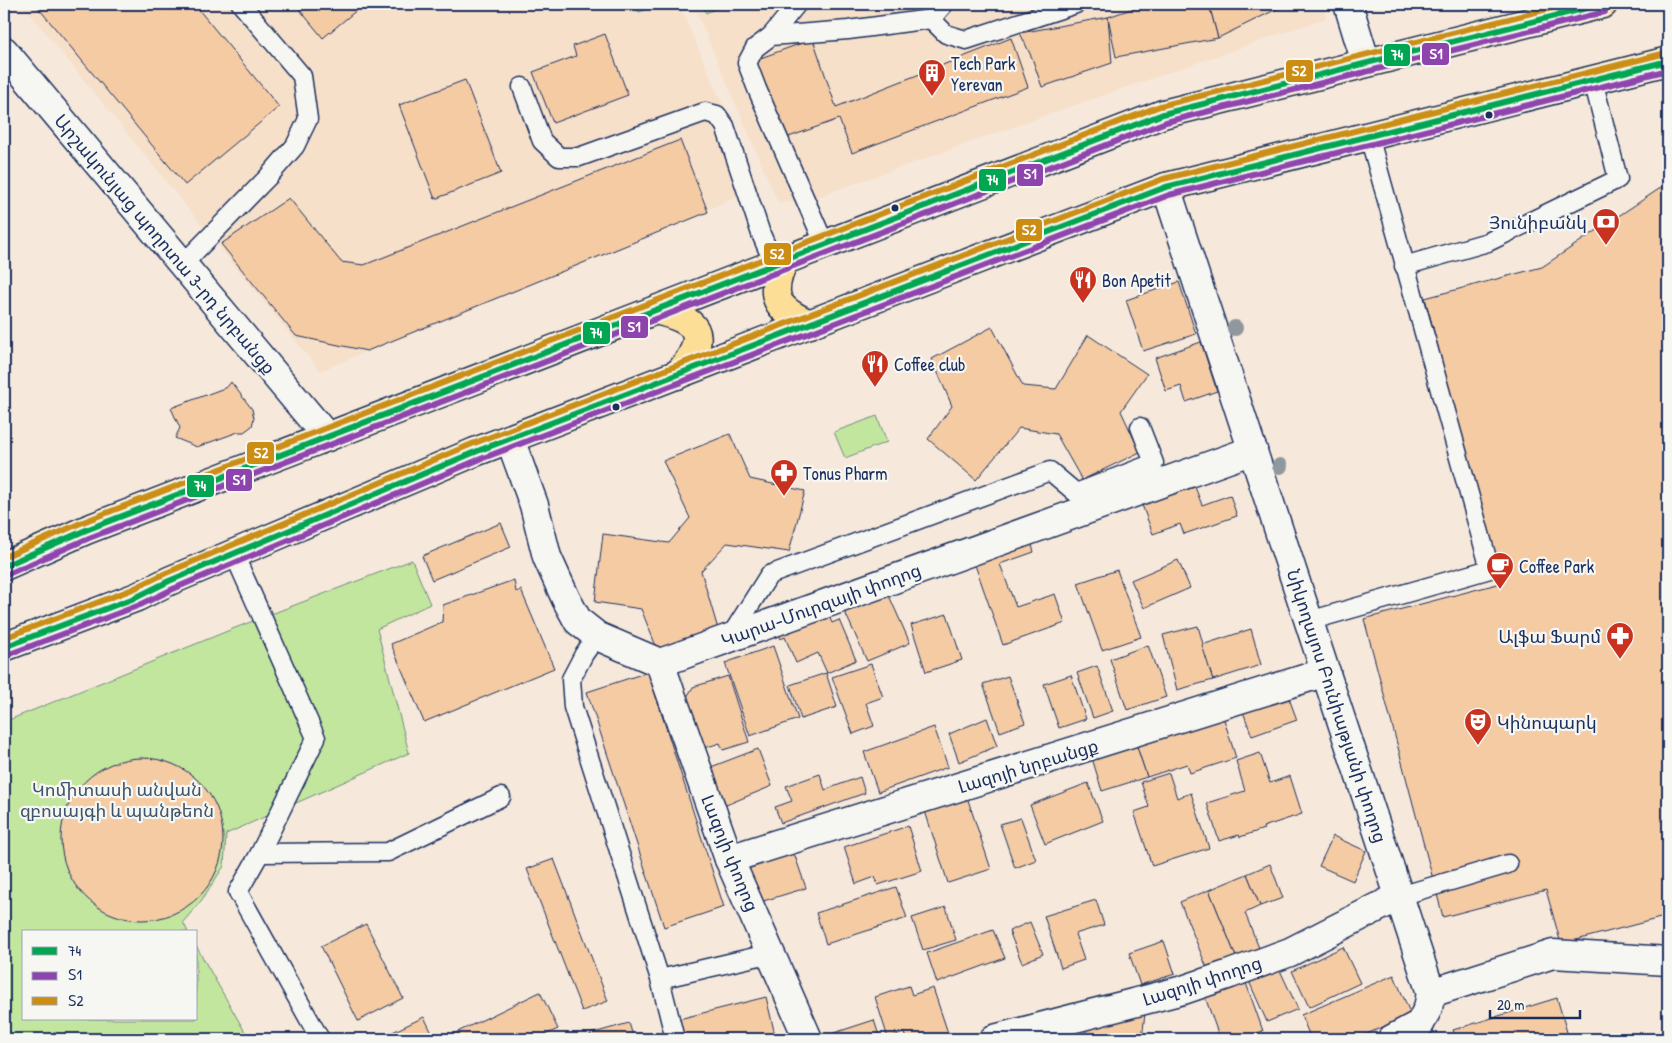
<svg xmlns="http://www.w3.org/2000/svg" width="1672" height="1043" font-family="'Patrick Hand','Noto Sans Armenian',sans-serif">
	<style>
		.built { fill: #f6e0ca }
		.green { fill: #c3e69f; stroke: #6f8a7e }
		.building { fill: #f5cba4; stroke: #1b2f5e }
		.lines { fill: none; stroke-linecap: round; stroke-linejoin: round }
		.service-casing { stroke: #1b2f5e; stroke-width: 21 }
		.minor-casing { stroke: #1b2f5e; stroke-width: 31 }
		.tertiary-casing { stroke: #1b2f5e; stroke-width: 31 }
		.primary-casing { stroke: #1b2f5e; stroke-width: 31 }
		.service { stroke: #f6f6f2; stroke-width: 18 }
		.minor { stroke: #f6f6f2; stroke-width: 28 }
		.tertiary { stroke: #f6f6f2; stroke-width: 28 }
		.primary { stroke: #fcde96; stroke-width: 28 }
		.bus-1-casing { stroke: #f6f6f2; stroke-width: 10 }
		.bus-2-casing { stroke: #f6f6f2; stroke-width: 10 }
		.bus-3-casing { stroke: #f6f6f2; stroke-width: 10 }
		.bus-1 { stroke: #00a651; stroke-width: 6 }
		.bus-2 { stroke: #8e44ad; stroke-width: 6 }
		.bus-3 { stroke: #cb8e13; stroke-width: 6 }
		.tree { fill: #90979d }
		.bus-dot { fill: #1b2f5e; stroke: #f6f6f2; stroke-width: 2 }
		.labels { text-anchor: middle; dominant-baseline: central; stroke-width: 4.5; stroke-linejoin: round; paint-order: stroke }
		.poi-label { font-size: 18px; fill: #1b2f5e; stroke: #f6f6f2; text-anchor: start }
		.street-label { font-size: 18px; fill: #1b2f5e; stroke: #f6f6f2 }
		.park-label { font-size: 18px; fill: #3d546b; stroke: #f6f6f2 }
		.line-badge { stroke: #f6f6f2; stroke-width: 2 }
		.badge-label { font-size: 14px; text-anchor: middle; font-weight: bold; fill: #fff }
	</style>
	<rect width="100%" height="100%" fill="#f6e9db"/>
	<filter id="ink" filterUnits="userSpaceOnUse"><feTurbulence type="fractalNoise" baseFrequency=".02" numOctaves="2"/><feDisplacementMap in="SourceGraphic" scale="10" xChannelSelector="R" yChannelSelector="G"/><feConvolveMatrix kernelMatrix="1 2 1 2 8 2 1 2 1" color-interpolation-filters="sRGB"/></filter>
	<g filter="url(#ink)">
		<g class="built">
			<path d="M 22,4 L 679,4 L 759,188 L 320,371 Z"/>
			<path d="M 693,4 L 1323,4 L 1326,18 L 1067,108 L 806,201 L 778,203 Z"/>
		</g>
		<g class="green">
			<path d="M 630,4 L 663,4 L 639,12 Z"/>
			<path d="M 702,4 L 725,4 L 706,13 Z"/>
			<path d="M 877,416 L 887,442 L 845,458 L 834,432 Z"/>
			<path d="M 412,560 L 430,604 L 377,629 L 409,753 L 226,834 L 224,866 L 201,901 L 183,922 L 188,932 L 24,932 L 24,1019 L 196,1019 L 196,946 L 249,1039 L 4,1039 L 4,722 L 235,628 Z"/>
		</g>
		<g class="building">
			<path d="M 35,4 L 194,4 L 279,107 L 185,185 Z"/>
			<path d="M 295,4 L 364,4 L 323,38 Z"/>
			<path d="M 1146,4 L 1209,4 L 1218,38 L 1116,57 L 1108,17 Z"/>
			<path d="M 1209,4 L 1287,4 L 1218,38 Z"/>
			<path d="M 1108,17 L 1112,63 L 1042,87 L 1032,58 L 1020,33 Z"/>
			<path d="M 605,34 L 628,95 L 553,123 L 533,72 L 576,56 L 573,46 Z"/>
			<path d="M 1011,38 L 1028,87 L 852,153 L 839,119 L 786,138 L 755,60 L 813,39 L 836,107 Z"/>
			<path d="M 465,80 L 501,173 L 435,199 L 399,105 Z"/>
			<path d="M 680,140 L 708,212 L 367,351 L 296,336 L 221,244 L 289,198 L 341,262 L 364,265 Z"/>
			<path d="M 1668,183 L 1668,916 L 1561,944 L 1546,890 L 1443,917 L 1364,619 L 1501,583 L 1425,298 L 1542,267 Z"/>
			<path d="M 1179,282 L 1196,334 L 1143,351 L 1126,300 Z"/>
			<path d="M 992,327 L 1023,386 L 1056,389 L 1088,335 L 1147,374 L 1121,411 L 1140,452 L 1082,480 L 1056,434 L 1019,428 L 976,480 L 928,439 L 952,406 L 932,359 Z"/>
			<path d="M 1201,342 L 1217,391 L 1186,402 L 1181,386 L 1166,391 L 1155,358 Z"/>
			<path d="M 231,382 L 252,409 L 254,418 L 252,426 L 244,432 L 238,432 L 197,447 L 175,438 L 180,428 L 171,408 L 227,387 Z"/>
			<path d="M 730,434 L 750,479 L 805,491 L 789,552 L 727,543 L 701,571 L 720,636 L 658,651 L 641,609 L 595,602 L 603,534 L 669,543 L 690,518 L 663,461 Z"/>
			<path d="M 1195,487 L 1202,505 L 1230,495 L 1237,516 L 1184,534 L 1180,524 L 1153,534 L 1142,505 Z"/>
			<path d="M 501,523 L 511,547 L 432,580 L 422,556 Z"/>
			<path d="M 1031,542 L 1034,552 L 1000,564 L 1016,607 L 1055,594 L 1065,623 L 1003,645 L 974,562 Z"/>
			<path d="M 1178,560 L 1190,588 L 1144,608 L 1131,580 Z"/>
			<path d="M 1117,570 L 1141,637 L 1102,650 L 1078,583 Z"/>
			<path d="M 514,580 L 516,592 L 521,590 L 554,668 L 424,722 L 391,644 L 442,622 L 443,605 Z"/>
			<path d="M 887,591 L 910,643 L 867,661 L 844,610 Z"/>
			<path d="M 824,605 L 832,623 L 839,620 L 856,660 L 827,673 L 818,653 L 796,663 L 785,637 L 781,639 L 775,626 Z"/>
			<path d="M 947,614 L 962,660 L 926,672 L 911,625 Z"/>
			<path d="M 1198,626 L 1213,680 L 1177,690 L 1163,635 Z"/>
			<path d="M 1251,629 L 1261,665 L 1213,680 L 1202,645 Z"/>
			<path d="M 1148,645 L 1166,697 L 1127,710 L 1110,659 Z"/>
			<path d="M 773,646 L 798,719 L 750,736 L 725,663 Z"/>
			<path d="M 871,664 L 883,697 L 866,703 L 874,726 L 853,734 L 832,677 Z"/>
			<path d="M 1097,666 L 1113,711 L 1093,718 L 1077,673 Z"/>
			<path d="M 648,672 L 724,907 L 664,927 L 587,692 Z"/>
			<path d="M 826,673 L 837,707 L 801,719 L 790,685 Z"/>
			<path d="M 1071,675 L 1086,719 L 1059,728 L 1044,684 Z"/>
			<path d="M 728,676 L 749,742 L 723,750 L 720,743 L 695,751 L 681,707 L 693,687 Z"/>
			<path d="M 1008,676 L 1025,723 L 1000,732 L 983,684 Z"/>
			<path d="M 1287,693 L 1297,720 L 1252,736 L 1242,709 Z"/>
			<path d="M 1222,713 L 1236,758 L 1190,773 L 1187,764 L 1147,777 L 1135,741 Z"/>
			<path d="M 987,718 L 997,746 L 959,762 L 949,734 Z"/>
			<path d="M 934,727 L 948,767 L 878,792 L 864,752 Z"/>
			<path d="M 1136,744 L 1147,777 L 1102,791 L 1092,758 Z"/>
			<path d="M 758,749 L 772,786 L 726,805 L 711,767 Z"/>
			<path d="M 1260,753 L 1270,783 L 1290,776 L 1302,814 L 1263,827 L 1264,829 L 1240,837 L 1239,835 L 1219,841 L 1207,803 L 1245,791 L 1236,761 Z"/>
			<circle cx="142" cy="839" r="81"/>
			<path d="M 1169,773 L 1177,798 L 1191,793 L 1209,848 L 1152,866 L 1134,812 L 1149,807 L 1141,782 Z"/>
			<path d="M 820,774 L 825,790 L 860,777 L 865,793 L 781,823 L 775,807 L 792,801 L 786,786 Z"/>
			<path d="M 1088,783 L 1103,821 L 1045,844 L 1030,805 Z"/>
			<path d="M 966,794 L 991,869 L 948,883 L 924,808 Z"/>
			<path d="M 1021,818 L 1036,860 L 1015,868 L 1000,824 Z"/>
			<path d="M 908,826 L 922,871 L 878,885 L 875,877 L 856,884 L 844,847 Z"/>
			<path d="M 1333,836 L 1366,851 L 1353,881 L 1319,866 Z"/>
			<path d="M 794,853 L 806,888 L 760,902 L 749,867 Z"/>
			<path d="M 554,859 L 608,1001 L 582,1011 L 527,869 Z"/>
			<path d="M 1270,864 L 1283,898 L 1260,906 L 1247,874 Z"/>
			<path d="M 1247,874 L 1260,906 L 1245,913 L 1259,948 L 1236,957 L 1209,890 Z"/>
			<path d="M 896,887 L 907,918 L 826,944 L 816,913 Z"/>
			<path d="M 1209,890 L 1236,957 L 1207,968 L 1180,902 Z"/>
			<path d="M 1096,900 L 1104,925 L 1075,934 L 1084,960 L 1061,968 L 1044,916 Z"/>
			<path d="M 946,907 L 956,940 L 923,950 L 912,918 Z"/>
			<path d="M 1030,922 L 1043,954 L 1022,963 L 1009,931 Z"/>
			<path d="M 366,924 L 403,998 L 358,1021 L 321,946 Z"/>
			<path d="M 993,930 L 1005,958 L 937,983 L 927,953 Z"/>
			<path d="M 1164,941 L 1175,974 L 1140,985 L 1129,953 Z"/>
			<path d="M 1343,947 L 1360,983 L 1309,1007 L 1292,971 Z"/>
			<path d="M 1278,966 L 1298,1009 L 1267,1022 L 1248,979 Z"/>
			<path d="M 1394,975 L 1411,1015 L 1355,1039 L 1311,1039 L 1301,1015 Z"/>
			<path d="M 1246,983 L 1263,1031 L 1239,1039 L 1220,1039 L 1205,997 Z"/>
			<path d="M 909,986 L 912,995 L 933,988 L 950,1039 L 906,1039 L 904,1033 L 888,1038 L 875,997 Z"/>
			<path d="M 540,992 L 558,1029 L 536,1039 L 443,1039 Z"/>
			<path d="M 766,997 L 776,1039 L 684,1039 L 679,1019 Z"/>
			<path d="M 1557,998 L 1569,1039 L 1456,1039 L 1453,1030 Z"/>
			<path d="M 1145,1013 L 1142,1039 L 1086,1039 L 1086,1027 Z"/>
			<path d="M 424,1017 L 435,1039 L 378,1039 Z"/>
			<path d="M 874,1020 L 880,1039 L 833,1039 L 831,1034 Z"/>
			<path d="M 629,1023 L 634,1039 L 592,1039 L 590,1034 Z"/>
		</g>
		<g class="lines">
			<defs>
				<g id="service">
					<path d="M 931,19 L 946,34 L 966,40 L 1076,4"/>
					<path d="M 771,36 L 797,4"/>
					<path d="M 522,87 L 542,141 L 559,157 L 579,157 L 705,112 L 717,115 L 725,126 L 761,234 L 774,264"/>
					<path d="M 825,245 L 757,89 L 747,63 L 755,48 L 771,36 L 848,30 L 931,19 L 944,4"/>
					<path d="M 182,265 L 268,177 L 295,146 L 308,119 L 302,76 L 241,4"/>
					<path d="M 1404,266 L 1488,242 L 1618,179 L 1593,80"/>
					<path d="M 234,554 L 316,738 L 260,853 L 238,892 L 320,1039"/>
					<path d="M 1309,621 L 1490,569 L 1369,136"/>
					<path d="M 597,636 L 584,654 L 571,679 L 573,707 L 660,979 L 675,1039"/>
					<path d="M 730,637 L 769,575 L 1050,471 L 1076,493 L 1154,463 L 1140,427"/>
					<path d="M 260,853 L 388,852 L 501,797"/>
					<path d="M 1400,896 L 1508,864"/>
					<path d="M 660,979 L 772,953"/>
				</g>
				<g id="minor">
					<path d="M 1348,4 L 1366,63"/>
					<path d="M 1166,187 L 1431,993"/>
					<path d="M 510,439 L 534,505 L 547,557 L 566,599 L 578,621 L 597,636 L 660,663 L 1253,450"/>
					<path d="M 660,663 L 729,859 L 808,1039"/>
					<path d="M 729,859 L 1326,672"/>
					<path d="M 1431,993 L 1553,954 L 1668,961"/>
					<path d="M 994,1039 L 1183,990 L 1230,974 L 1290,952 L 1400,896"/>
					<path d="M 1392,1039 L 1420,1024 L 1428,1008 L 1431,993"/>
				</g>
				<path id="tertiary" d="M 4,51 L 327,437"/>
				<g id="primary">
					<path d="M 784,261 C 768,296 775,309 810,324"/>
					<path d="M 656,310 C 666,313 677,315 686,321 C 709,335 690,362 677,375"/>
					<path d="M 4,566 L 86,530 L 1163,114 L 1603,4"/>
					<path d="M 4,647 L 137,597 L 169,581 L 475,452 L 1166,187 L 1668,61"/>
				</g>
			</defs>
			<use href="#service" class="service-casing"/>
			<use href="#minor" class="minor-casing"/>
			<use href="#tertiary" class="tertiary-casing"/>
			<use href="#primary" class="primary-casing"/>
			<use href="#service" class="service"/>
			<use href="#minor" class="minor"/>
			<use href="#tertiary" class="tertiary"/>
			<use href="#primary" class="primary"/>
			<defs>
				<g id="bus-1">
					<path d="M 4,566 L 86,530 L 1163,114 L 1603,4"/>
					<path d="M 4,647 L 137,597 L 169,581 L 475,452 L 1166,187 L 1668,61"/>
				</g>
				<g id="bus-2">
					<path d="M 8,574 L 89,538 L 1166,122 L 1605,12"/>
					<path d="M 7,655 L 140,605 L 173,589 L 478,460 L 1169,195 L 1668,70"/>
				</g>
				<g id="bus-3">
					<path d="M 4,557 L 83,522 L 1160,106 L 1568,4"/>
					<path d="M 4,638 L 133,589 L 166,573 L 472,444 L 1163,179 L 1666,53"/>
				</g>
			</defs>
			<use href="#bus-1" class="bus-1-casing"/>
			<use href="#bus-2" class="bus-2-casing"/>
			<use href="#bus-3" class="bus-3-casing"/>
			<use href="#bus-1" class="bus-1"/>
			<use href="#bus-2" class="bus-2"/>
			<use href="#bus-3" class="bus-3"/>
		</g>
		<g class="tree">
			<circle cx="1235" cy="328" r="8"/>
			<circle cx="1280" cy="466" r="8"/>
		</g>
	</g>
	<defs>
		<symbol id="building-pin" viewBox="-11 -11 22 30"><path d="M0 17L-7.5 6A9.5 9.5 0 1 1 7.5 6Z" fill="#c8321e" stroke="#f6f6f2"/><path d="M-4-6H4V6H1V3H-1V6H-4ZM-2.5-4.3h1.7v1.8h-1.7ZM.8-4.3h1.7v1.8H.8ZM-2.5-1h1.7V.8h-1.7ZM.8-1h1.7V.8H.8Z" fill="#fff"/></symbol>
		<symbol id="bank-pin" viewBox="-11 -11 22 30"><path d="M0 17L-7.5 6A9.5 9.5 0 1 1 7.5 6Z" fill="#c8321e" stroke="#f6f6f2"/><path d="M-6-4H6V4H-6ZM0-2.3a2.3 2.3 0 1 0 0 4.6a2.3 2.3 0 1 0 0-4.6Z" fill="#fff"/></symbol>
		<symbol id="restaurant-pin" viewBox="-11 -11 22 30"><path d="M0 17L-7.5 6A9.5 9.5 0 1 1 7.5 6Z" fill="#c8321e" stroke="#f6f6f2"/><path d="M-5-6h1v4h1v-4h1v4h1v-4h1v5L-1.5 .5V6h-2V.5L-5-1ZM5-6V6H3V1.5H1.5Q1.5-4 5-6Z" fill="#fff"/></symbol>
		<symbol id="pharmacy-pin" viewBox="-11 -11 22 30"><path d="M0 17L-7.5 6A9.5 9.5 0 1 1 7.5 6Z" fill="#c8321e" stroke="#f6f6f2"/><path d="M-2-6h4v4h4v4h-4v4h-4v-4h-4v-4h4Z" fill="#fff"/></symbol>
		<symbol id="cafe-pin" viewBox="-11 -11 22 30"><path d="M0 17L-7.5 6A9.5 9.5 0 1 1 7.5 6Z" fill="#c8321e" stroke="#f6f6f2"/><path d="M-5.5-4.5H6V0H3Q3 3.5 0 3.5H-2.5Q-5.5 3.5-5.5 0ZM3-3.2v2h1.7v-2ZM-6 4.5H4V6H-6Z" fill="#fff"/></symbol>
		<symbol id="theatre-pin" viewBox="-11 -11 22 30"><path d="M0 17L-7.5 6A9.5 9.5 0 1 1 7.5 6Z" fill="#c8321e" stroke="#f6f6f2"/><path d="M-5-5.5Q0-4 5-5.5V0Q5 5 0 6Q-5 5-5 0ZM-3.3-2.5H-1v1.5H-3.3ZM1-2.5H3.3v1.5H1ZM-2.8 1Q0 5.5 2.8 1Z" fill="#fff"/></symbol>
	</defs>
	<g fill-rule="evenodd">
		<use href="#building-pin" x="916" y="57" width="32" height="43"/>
		<use href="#bank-pin" x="1590" y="206" width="32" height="43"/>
		<use href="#restaurant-pin" x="1067" y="264" width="32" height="43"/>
		<use href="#restaurant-pin" x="859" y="348" width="32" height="43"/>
		<use href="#pharmacy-pin" x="768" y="457" width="32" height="43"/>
		<use href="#cafe-pin" x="1484" y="550" width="32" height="43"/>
		<use href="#pharmacy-pin" x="1604" y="620" width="32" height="43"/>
		<use href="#theatre-pin" x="1462" y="706" width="32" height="43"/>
	</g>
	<g class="bus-dot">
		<circle cx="1489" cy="115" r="4.5"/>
		<circle cx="895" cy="208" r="4.5"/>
		<circle cx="616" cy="407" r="4.5"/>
	</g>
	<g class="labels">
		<g class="poi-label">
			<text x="951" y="63">Tech Park<tspan x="951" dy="21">Yerevan</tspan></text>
			<text x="1587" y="222" text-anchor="end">Յունիբանկ</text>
			<text x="1102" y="280">Bon Apetit</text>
			<text x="894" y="364">Coffee club</text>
			<text x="803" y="473">Tonus Pharm</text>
			<text x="1519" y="566">Coffee Park</text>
			<text x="1601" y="636" text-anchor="end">Ալֆա Ֆարմ</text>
			<text x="1497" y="722">Կինոպարկ</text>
		</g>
		<g class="street-label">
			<text transform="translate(165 244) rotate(50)">Արշակունյաց պողոտա 3-րդ նրբանցք</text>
			<text transform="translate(821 605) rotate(-20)">Կարա-Մուրզայի փողոց</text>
			<text transform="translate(1337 706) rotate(72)">Նիկողայոս Բունիաթյանի փողոց</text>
			<text transform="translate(1028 766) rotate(-17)">Լազոյի նրբանցք</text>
			<text transform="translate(730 853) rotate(68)">Լազոյի փողոց</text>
			<text transform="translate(1202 981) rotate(-18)">Լազոյի փողոց</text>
		</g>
		<g class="park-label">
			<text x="117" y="789">Կոմիտասի անվան<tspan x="117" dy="21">զբոսայգի և պանթեոն</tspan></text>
		</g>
	</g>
	<g class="line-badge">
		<rect x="1421" y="42" width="29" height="24" rx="5" fill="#8e44ad"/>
		<rect x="1383" y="43" width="28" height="24" rx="5" fill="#00a651"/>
		<rect x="1285" y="59" width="29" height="24" rx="5" fill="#cb8e13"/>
		<rect x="1016" y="163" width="28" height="24" rx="5" fill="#8e44ad"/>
		<rect x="978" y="168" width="29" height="24" rx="5" fill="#00a651"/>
		<rect x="1015" y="218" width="28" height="24" rx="5" fill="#cb8e13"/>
		<rect x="763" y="242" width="29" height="24" rx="5" fill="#cb8e13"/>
		<rect x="620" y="315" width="29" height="24" rx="5" fill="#8e44ad"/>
		<rect x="582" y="321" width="29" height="24" rx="5" fill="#00a651"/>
		<rect x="246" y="441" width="29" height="24" rx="5" fill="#cb8e13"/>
		<rect x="225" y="468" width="28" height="24" rx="5" fill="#8e44ad"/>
		<rect x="186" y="474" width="29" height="24" rx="5" fill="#00a651"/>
	</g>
	<g class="badge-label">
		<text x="1436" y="59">Տ1</text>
		<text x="1397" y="60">74</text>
		<text x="1299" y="76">Տ2</text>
		<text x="1030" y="179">Տ1</text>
		<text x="992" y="185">74</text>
		<text x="1029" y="235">Տ2</text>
		<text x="777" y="259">Տ2</text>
		<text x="634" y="332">Տ1</text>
		<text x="596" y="338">74</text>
		<text x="261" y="458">Տ2</text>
		<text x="239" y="485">Տ1</text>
		<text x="200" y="491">74</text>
	</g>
	<rect width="1672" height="1043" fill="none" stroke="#f6f6f2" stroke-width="20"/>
	<rect x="10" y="10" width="1652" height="1023" fill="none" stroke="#1b2f5e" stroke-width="2" filter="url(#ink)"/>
	<rect x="22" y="930" width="175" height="90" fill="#f6f6f2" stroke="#9ea6b7"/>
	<rect x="32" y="947" width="25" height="8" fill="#00a651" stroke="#9ea6b7"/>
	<text x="68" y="956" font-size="15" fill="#1b2f5e">74</text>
	<rect x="32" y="972" width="25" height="8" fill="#8e44ad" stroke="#9ea6b7"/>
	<text x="68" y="980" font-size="15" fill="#1b2f5e">Տ1</text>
	<rect x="32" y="997" width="25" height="8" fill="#cb8e13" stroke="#9ea6b7"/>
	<text x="68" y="1006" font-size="15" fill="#1b2f5e">Տ2</text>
	<path d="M1490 1010v8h90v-8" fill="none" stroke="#1b2f5e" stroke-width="2.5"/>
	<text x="1497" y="1010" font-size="15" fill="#1b2f5e" stroke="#f6f6f2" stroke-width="4" paint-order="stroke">20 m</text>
</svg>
